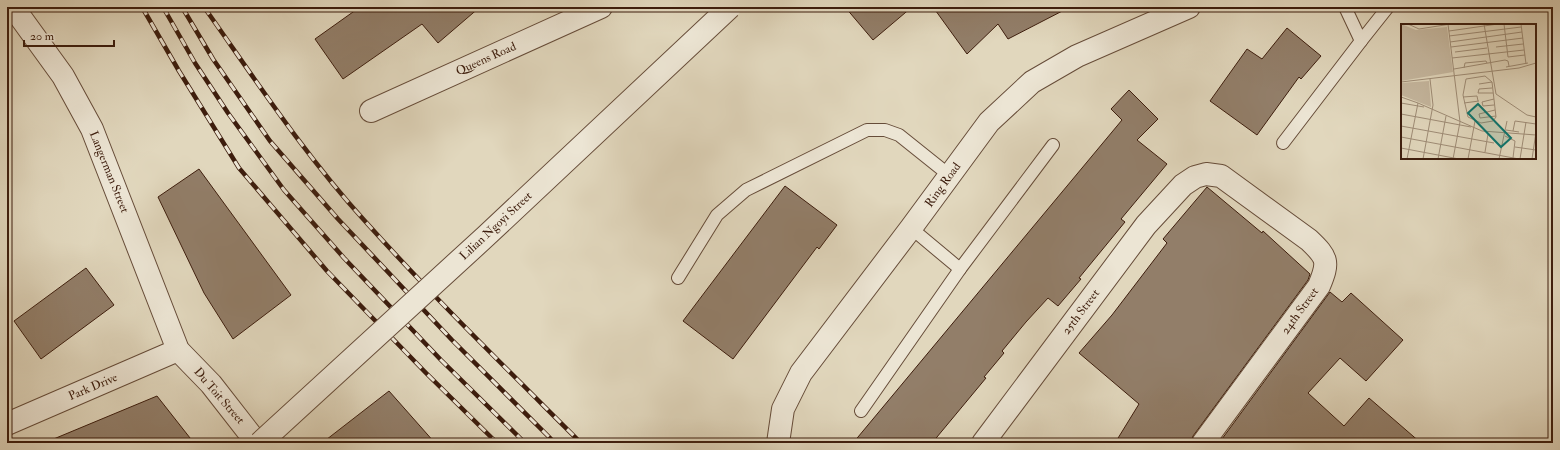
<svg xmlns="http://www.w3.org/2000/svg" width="1560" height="450" font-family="'IM FELL Double Pica',serif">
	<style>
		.building { fill: #927e69; stroke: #3d1d0d }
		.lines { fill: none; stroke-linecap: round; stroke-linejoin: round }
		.service-casing { stroke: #664c39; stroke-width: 14 }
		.minor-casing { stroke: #664c39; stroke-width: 24 }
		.service { stroke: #ece5d4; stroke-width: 12 }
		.minor { stroke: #ece5d4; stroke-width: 22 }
		.rail-casing { stroke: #3d1d0d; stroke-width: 4.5 }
		.rail { stroke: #ece5d4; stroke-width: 3; stroke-dasharray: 9; stroke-linecap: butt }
		.tertiary-bridge-casing { stroke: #664c39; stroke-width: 24; stroke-linecap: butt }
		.tertiary-bridge { stroke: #ece5d4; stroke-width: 22 }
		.labels { text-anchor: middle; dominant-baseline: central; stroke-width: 3; stroke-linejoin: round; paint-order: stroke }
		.street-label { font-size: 12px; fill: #3d1d0d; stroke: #ece5d4 }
		.inset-road { fill: none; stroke: #9f8d77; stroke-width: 1 }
		.view { fill: #0f766e; fill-opacity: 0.15; stroke: #0f766e; stroke-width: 2 }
		.inset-edge { fill: none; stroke: #3d1d0d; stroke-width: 2 }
	</style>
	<rect width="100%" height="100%" fill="#e1d7bd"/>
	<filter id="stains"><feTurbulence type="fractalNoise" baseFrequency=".005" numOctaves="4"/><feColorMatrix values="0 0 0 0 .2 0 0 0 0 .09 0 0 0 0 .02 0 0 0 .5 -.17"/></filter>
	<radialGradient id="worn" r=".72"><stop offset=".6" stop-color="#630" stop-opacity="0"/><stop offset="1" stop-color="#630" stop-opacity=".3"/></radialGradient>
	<g class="building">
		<path d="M 360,7 L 480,7 L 438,43 L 422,24 L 343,79 L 315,39 Z"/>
		<path d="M 845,7 L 912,7 L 873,40 Z"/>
		<path d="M 933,7 L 1070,7 L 1008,39 L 998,24 L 967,54 Z"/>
		<path d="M 1287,28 L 1321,56 L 1301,79 L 1299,77 L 1257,135 L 1210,101 L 1247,49 L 1262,59 Z"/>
		<path d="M 1129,90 L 1158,119 L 1137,140 L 1167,164 L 1121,219 L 1125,222 L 1079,278 L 1081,279 L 1058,306 L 1048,298 L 1026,322 L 1002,351 L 1004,353 L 984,377 L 986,378 L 932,443 L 853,443 L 1122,120 L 1111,109 Z"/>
		<path d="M 199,169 L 291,295 L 233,339 L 204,293 L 158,197 Z"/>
		<path d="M 785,186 L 837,225 L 819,249 L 817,247 L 733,359 L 683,321 Z"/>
		<path d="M 1207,187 L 1262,233 L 1263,231 L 1310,274 L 1308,280 L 1193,436 L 1191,443 L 1115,443 L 1139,404 L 1079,353 L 1112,315 L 1167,243 L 1163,239 Z"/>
		<path d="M 86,268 L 114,305 L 41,359 L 14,321 Z"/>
		<path d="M 1330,292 L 1342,302 L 1351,293 L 1403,340 L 1366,381 L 1340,358 L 1308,393 L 1344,426 L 1369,398 L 1421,443 L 1219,443 Z"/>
		<path d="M 389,391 L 435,443 L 322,443 Z"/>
		<path d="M 157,396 L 194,443 L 44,443 Z"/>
	</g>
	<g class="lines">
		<defs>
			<g id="service">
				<path d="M 1345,7 L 1361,41 L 1388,7"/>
				<path d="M 1283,143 L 1361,41"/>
				<path d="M 911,228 L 960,269"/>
				<path d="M 678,278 L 717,215 L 746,190 L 867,130 L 885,130 L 899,135 L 949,175"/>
				<path d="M 861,411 L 960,269 L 1053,145"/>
			</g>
			<g id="minor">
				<path d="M 13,7 L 63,76 L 92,129 L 178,350 L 211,384 L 257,443"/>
				<path d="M 371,111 L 601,7"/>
				<path d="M 7,424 L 178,350"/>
				<path d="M 778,443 L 783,409 L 801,373 L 911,228 L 989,122 L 1032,82 L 1077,56 L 1189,7"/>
				<path d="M 983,443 L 1146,225 L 1183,185 L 1195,177 L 1206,174 L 1221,176 L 1309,240 C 1328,258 1329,262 1319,286 L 1203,443"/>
			</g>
		</defs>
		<use href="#service" class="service-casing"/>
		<use href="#minor" class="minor-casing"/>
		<use href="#service" class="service"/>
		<use href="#minor" class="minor"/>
		<defs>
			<g id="rail">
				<path d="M 142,7 L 179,71 L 239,168 L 327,271 L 426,373 L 497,443"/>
				<path d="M 163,7 L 195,63 L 228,113 L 284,190 L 344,258 L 441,360 L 525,443"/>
				<path d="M 182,7 L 213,59 L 270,141 L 338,219 L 452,340 L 555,443"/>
				<path d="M 204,7 C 255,79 304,154 364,220 C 433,297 508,370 581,443"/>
			</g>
		</defs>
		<use href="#rail" class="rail-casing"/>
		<use href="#rail" class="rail"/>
		<defs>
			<path id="tertiary-bridge" d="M 260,443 L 486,236 L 730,7"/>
		</defs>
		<use href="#tertiary-bridge" class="tertiary-bridge-casing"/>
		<use href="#tertiary-bridge" class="tertiary-bridge"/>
	</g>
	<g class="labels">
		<g class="street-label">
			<text transform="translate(486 59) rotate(-24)">Queens Road</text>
			<text transform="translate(109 172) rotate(68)">Langerman Street</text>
			<text transform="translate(943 185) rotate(-54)">Ring Road</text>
			<text transform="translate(496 226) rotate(-43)">Lilian Ngoyi Street</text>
			<text transform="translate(1300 311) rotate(-54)">24th Street</text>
			<text transform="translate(1081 312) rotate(-53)">25th Street</text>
			<text transform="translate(93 387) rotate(-23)">Park Drive</text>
			<text transform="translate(219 396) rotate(49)">Du Toit Street</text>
		</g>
	</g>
	<g transform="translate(1401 24)">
		<rect width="135" height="135" fill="#e1d7bd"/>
		<path d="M 0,0 L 15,6 L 46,3 L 52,48 L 0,57 ZM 28,57 L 30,83 L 0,71 L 0,59 Z" fill="#c5b79f"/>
		<path class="inset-road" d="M 7,0 L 18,5 L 50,0M 47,0 L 59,98 L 52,135M 83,0 L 95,70 L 126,91 L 135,93M 103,0 L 107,33 L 124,31M 120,0 L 125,40M 48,7 L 97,0M 48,12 L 120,3M 49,18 L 121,8M 50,23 L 122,14M 95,23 L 122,20M 54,28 L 86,24M 51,34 L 123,26M 105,43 L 127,39M 63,44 L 64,39 L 85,37 L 86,39M 53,45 L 104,36 L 107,37 L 108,42M 84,52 L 91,58 L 95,93 L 92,97 L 80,99 L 67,93 L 62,71 L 65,55 ZM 0,58 L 118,44 L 135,39M 78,60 L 91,58M 91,64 L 78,65 L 77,69 L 92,69M 0,73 L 17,79 L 6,135M 62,73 L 76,72 L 77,77M 93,75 L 81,78 L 82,82 L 93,81M 0,79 L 23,83M 17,79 L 81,107 L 135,111M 63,79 L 78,77M 94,86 L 78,90 L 79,94 L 95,92M 0,90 L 70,103M 0,102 L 93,119M 105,106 L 118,108M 112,107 L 114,97 L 135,100M 104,112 L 114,117 L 112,134M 0,113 L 118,135M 114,123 L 135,126M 0,124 L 58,135M 84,128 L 87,110M 22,135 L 32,81 L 29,55M 37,135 L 45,92M 67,135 L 74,97M 98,135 L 106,97M 119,135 L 125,98M 131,135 L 135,108"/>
		<path class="view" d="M 77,80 L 110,114 L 100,123 L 67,89 Z"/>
		<rect width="135" height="135" class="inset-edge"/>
	</g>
	<rect width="1560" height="450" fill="none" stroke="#e1d7bd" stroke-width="24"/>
	<rect x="8" y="8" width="1544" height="434" fill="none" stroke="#3d1d0d" stroke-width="2"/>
	<rect x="12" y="12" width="1536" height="426" fill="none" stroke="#3d1d0d"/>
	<path d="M24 40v6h90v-6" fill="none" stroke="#3d1d0d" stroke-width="2"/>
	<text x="30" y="40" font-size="12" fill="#3d1d0d" stroke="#ece5d4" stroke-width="3" paint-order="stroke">20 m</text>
	<rect width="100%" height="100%" filter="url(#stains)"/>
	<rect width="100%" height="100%" fill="url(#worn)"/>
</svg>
